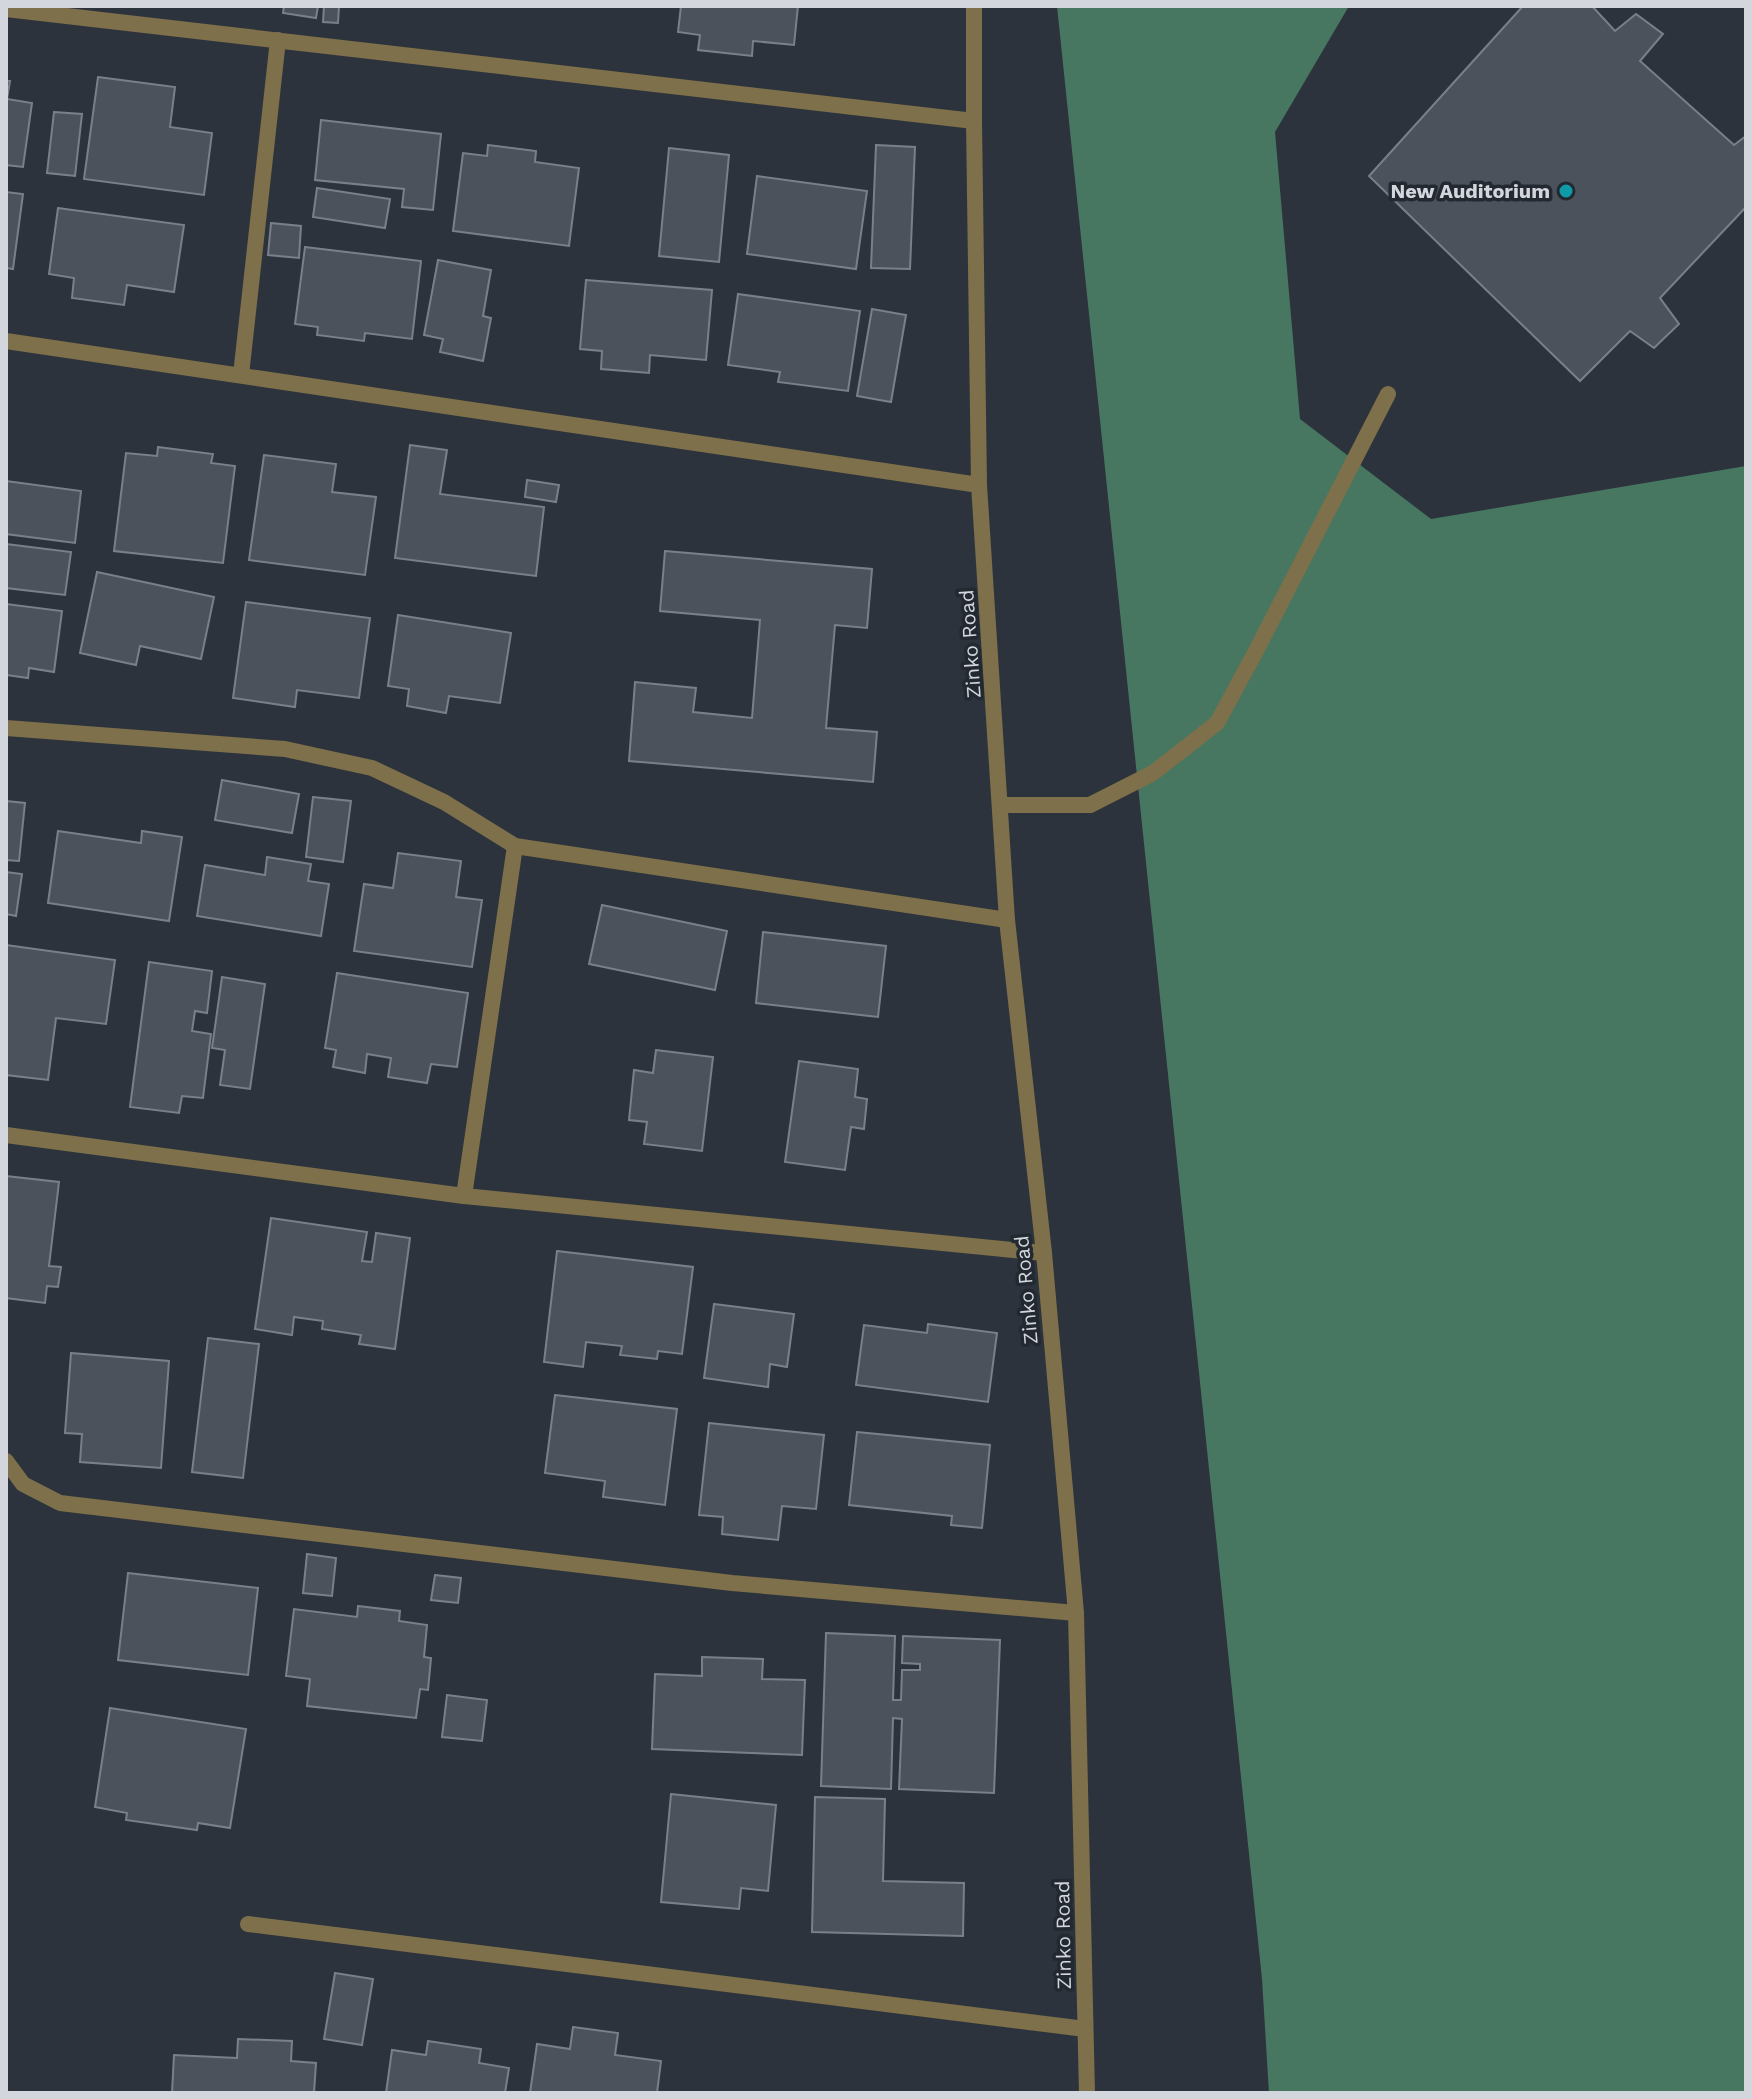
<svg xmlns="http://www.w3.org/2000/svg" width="1752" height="2099" font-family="'Work Sans',sans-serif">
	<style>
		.forest { fill: #477761 }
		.building { fill: #4b525b; stroke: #79808a; stroke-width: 2 }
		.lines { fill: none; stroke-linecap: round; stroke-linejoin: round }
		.lane { stroke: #7d704a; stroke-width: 16 }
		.street { stroke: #7d704a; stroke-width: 16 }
		.culture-dot { fill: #0f9aa8; stroke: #232931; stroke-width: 3 }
		.labels { text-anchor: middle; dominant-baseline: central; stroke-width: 7; stroke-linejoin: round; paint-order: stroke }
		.poi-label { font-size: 20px; font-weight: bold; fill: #d3d6dc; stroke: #232931; text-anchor: end }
		.street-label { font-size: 20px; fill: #d3d6dc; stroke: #232931 }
	</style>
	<rect width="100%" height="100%" fill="#2d333c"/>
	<path class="forest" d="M 1057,6 L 1349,6 L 1275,132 L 1300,419 L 1431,519 L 1746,466 L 1746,2093 L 1269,2093 L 1262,1979 Z"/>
	<g class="building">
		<path d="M 284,6 L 318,6 L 316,18 L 283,13 Z"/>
		<path d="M 324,6 L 339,6 L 338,23 L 323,22 Z"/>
		<path d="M 681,6 L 798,6 L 794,45 L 753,41 L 752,56 L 698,50 L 700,35 L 678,32 Z"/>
		<path d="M 1523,6 L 1592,6 L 1615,31 L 1636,14 L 1663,34 L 1640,61 L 1734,145 L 1746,136 L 1746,207 L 1660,298 L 1679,324 L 1654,348 L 1630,331 L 1580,381 L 1369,176 Z"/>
		<path d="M 98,77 L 175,87 L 170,127 L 212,133 L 204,195 L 84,179 Z"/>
		<path d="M 6,81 L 10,81 L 7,99 L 32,103 L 23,167 L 6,165 Z"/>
		<path d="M 54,112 L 82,114 L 75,176 L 47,173 Z"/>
		<path d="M 321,120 L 441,134 L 433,210 L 402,207 L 404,189 L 315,180 Z"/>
		<path d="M 488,145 L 536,151 L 535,162 L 579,168 L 569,246 L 453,231 L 463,153 L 487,156 Z"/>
		<path d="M 876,145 L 915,147 L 910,269 L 871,268 Z"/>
		<path d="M 669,148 L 729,155 L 719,262 L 659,256 Z"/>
		<path d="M 757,176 L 867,191 L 856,269 L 747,254 Z"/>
		<path d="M 317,188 L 390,199 L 385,228 L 313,217 Z"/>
		<path d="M 6,192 L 23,194 L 13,269 L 6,268 Z"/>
		<path d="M 58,208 L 184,225 L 174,292 L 127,285 L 124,305 L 72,298 L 74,278 L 49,274 Z"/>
		<path d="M 271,223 L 301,226 L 299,258 L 268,255 Z"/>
		<path d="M 305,247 L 421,261 L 412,339 L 365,333 L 364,341 L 317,335 L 318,327 L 295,324 Z"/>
		<path d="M 438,260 L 491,270 L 483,316 L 491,318 L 483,361 L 440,352 L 443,339 L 424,335 Z"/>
		<path d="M 586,280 L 712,290 L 706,360 L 650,355 L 649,373 L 601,369 L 602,351 L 580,349 Z"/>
		<path d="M 738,294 L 860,311 L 848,391 L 778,382 L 780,372 L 728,365 Z"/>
		<path d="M 872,309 L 906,315 L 891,402 L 857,396 Z"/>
		<path d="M 410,445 L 447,450 L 440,494 L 544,507 L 536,576 L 395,558 Z"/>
		<path d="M 158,447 L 213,454 L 211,463 L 235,466 L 223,563 L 114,551 L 126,453 L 157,456 Z"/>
		<path d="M 264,455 L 336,464 L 332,492 L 376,497 L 365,575 L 249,560 Z"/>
		<path d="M 527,480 L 559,485 L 556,502 L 525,497 Z"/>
		<path d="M 6,481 L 81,491 L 75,543 L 6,534 Z"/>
		<path d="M 6,544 L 71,552 L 65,595 L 6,588 Z"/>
		<path d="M 665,551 L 872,569 L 867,628 L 835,625 L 826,728 L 877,732 L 873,782 L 629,761 L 635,682 L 696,688 L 693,712 L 752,718 L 760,620 L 660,611 Z"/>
		<path d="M 97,572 L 214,597 L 201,659 L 140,646 L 136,665 L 80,653 Z"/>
		<path d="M 246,602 L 370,618 L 359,698 L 297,690 L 295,707 L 233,698 Z"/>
		<path d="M 6,604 L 62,611 L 54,672 L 29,668 L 28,678 L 6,675 Z"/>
		<path d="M 398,615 L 511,633 L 500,703 L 449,696 L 446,713 L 407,706 L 409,689 L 388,686 Z"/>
		<path d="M 222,780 L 299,794 L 292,833 L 215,820 Z"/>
		<path d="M 313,797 L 351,801 L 343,862 L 306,857 Z"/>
		<path d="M 6,801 L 25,803 L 19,861 L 6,860 Z"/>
		<path d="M 58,831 L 141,843 L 142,831 L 182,837 L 169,921 L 48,903 Z"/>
		<path d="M 398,853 L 461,861 L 456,897 L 482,900 L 472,967 L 354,951 L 364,884 L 393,888 Z"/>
		<path d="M 267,857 L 311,864 L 308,881 L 329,884 L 321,936 L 197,916 L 205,865 L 265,875 Z"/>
		<path d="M 6,872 L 22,874 L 16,916 L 6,914 Z"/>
		<path d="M 602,905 L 727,931 L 715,990 L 589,964 Z"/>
		<path d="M 763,932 L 886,946 L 878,1017 L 756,1003 Z"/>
		<path d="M 6,945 L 115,960 L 106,1024 L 56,1018 L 48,1080 L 6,1075 Z"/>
		<path d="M 149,962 L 212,971 L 207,1013 L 195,1011 L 192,1031 L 211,1034 L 203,1098 L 182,1096 L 179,1113 L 130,1107 Z"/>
		<path d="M 337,973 L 468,993 L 457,1067 L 431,1064 L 427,1083 L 388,1077 L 391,1058 L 367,1054 L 365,1073 L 333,1067 L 336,1050 L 325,1048 Z"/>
		<path d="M 222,977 L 265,984 L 250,1089 L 220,1085 L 225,1050 L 212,1048 Z"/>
		<path d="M 656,1050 L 713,1057 L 702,1151 L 644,1144 L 647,1122 L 629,1120 L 634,1070 L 653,1073 Z"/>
		<path d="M 799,1061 L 858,1069 L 855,1097 L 867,1099 L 864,1129 L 851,1127 L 845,1170 L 785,1162 Z"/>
		<path d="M 6,1176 L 59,1182 L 49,1266 L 61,1267 L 58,1287 L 47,1286 L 45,1303 L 6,1298 Z"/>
		<path d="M 271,1218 L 367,1232 L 362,1261 L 372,1262 L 376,1233 L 410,1238 L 395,1349 L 359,1344 L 361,1335 L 322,1329 L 323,1321 L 294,1317 L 292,1335 L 255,1329 Z"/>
		<path d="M 557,1251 L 693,1267 L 682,1354 L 658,1351 L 657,1359 L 620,1355 L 622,1346 L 586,1342 L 583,1367 L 544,1362 Z"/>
		<path d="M 714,1304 L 794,1314 L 787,1367 L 770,1364 L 768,1387 L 704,1378 Z"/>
		<path d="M 928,1324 L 997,1333 L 988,1402 L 856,1385 L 864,1325 L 927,1333 Z"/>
		<path d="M 208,1338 L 259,1344 L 243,1478 L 192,1472 Z"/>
		<path d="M 71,1353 L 169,1361 L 161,1468 L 80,1462 L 82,1434 L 65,1433 Z"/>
		<path d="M 555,1395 L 677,1409 L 665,1505 L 603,1497 L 605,1481 L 545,1473 Z"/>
		<path d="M 709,1423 L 824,1435 L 816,1509 L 782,1506 L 778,1540 L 722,1534 L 723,1517 L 699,1515 Z"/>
		<path d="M 857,1432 L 990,1445 L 982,1528 L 951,1525 L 952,1516 L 849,1505 Z"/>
		<path d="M 307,1554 L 336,1558 L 332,1596 L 303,1593 Z"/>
		<path d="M 128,1573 L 258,1588 L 248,1675 L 118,1660 Z"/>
		<path d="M 435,1575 L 461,1578 L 458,1603 L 431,1600 Z"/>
		<path d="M 358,1606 L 400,1611 L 399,1621 L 427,1625 L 424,1657 L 431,1658 L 428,1690 L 420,1689 L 416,1718 L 307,1706 L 310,1679 L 286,1676 L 294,1609 L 357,1617 Z"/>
		<path d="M 826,1633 L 895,1636 L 893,1700 L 901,1700 L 902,1670 L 920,1670 L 920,1664 L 902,1663 L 903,1636 L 1000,1640 L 994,1793 L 899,1789 L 902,1719 L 893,1718 L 891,1789 L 821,1786 Z"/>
		<path d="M 702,1657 L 763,1659 L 762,1679 L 805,1680 L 802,1755 L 652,1749 L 655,1674 L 702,1676 Z"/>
		<path d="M 447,1695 L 487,1700 L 482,1741 L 442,1737 Z"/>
		<path d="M 110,1708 L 246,1729 L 230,1828 L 198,1823 L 197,1830 L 126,1820 L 127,1813 L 95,1807 Z"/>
		<path d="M 671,1794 L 776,1805 L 768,1891 L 741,1888 L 739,1909 L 661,1902 Z"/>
		<path d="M 815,1797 L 885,1799 L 883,1881 L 964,1883 L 963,1936 L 812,1932 Z"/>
		<path d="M 335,1973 L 373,1979 L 362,2045 L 324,2039 Z"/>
		<path d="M 573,2027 L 618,2033 L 615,2055 L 661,2061 L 657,2093 L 530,2093 L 537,2044 L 570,2049 Z"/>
		<path d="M 238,2039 L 292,2041 L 291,2061 L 316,2063 L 314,2093 L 172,2093 L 174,2055 L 237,2058 Z"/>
		<path d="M 428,2041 L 481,2049 L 479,2063 L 509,2068 L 505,2093 L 386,2093 L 392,2050 L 426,2055 Z"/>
	</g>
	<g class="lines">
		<path class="lane" d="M 1000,805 L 1090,805 L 1153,773 L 1217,723 L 1256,651 L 1388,394"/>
		<g class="street">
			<path d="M 6,9 L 974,121 L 974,6"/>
			<path d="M 6,341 L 979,485 L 974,121"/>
			<path d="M 241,375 L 278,40"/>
			<path d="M 979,485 L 1007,920 L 1044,1253 L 1076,1613 L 1087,2093"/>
			<path d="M 6,728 L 285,749 L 372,768 L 444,802 L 515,846 L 1007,920"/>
			<path d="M 515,846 L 464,1196 L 1044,1253"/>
			<path d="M 6,1135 L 464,1196"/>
			<path d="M 6,1461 L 23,1484 L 60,1503 L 732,1583 L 1076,1613"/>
			<path d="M 248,1924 L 1085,2029"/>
		</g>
	</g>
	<circle class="culture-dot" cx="1566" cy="191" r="8"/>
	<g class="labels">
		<g class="poi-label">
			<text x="1550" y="191">New Auditorium</text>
		</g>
		<g class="street-label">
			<text transform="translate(970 644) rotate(-94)">Zinko Road</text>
			<text transform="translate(1026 1290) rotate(-95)">Zinko Road</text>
			<text transform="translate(1063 1935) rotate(-91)">Zinko Road</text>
		</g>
	</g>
	<rect width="1752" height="2099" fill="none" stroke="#d3d6dc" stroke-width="16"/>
</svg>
